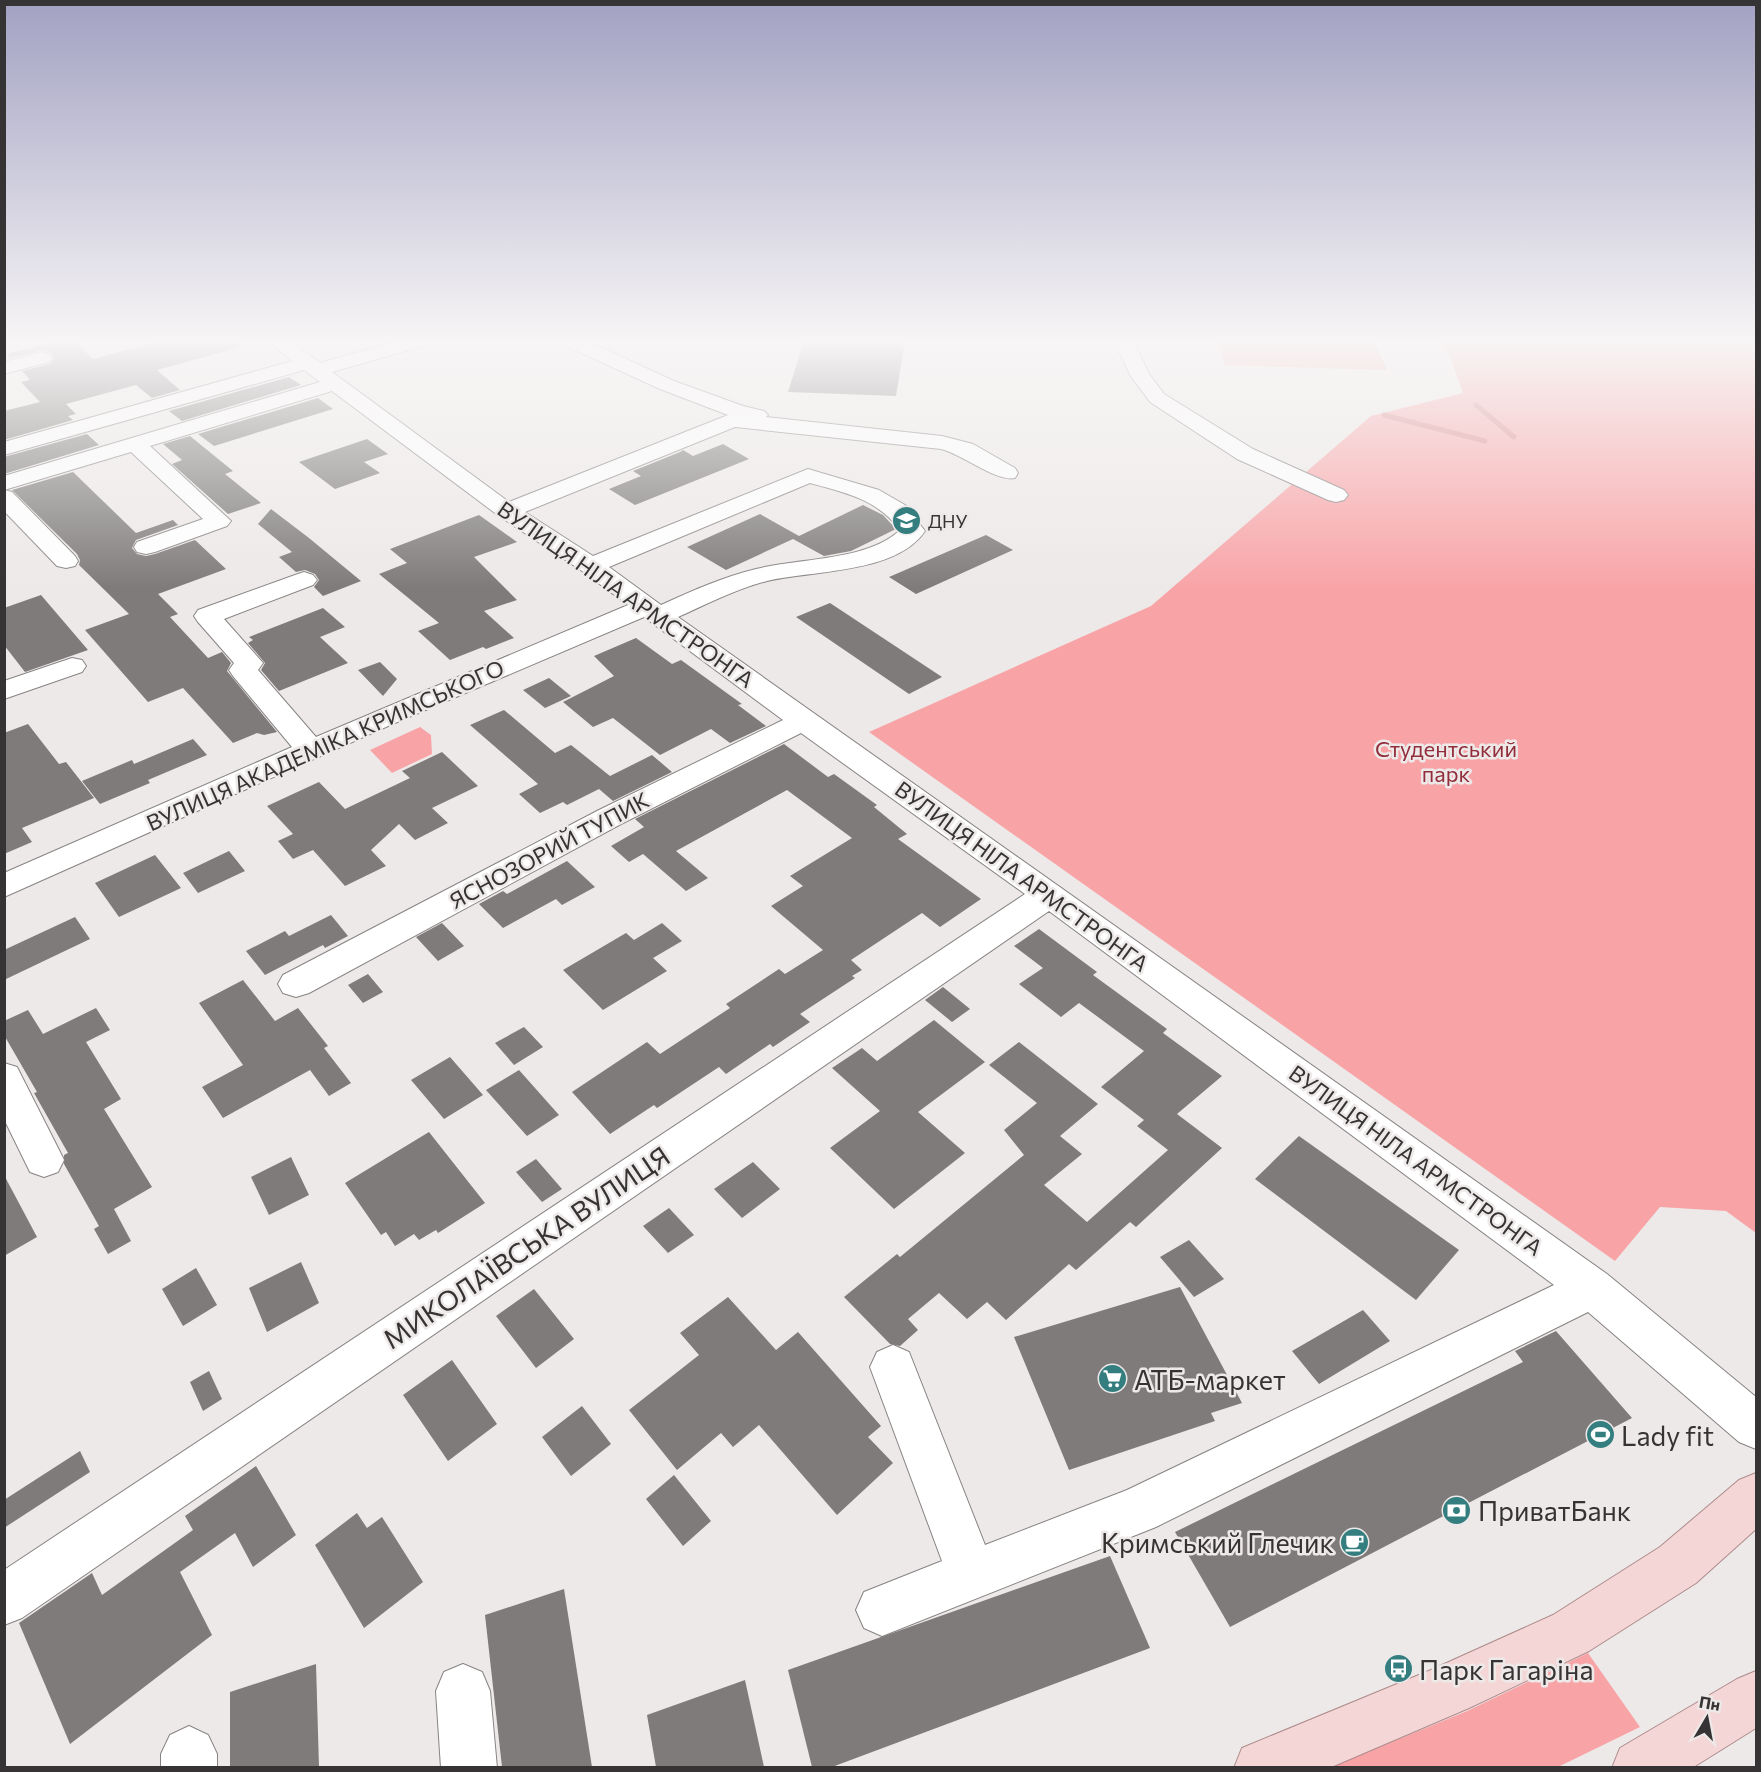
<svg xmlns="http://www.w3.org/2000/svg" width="1761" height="1772" font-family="Commissioner,sans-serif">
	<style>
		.green { fill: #f8a4a7 }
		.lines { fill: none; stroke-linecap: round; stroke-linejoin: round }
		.stream { stroke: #da8589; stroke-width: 5 }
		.building { fill: #7f7b7b }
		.minor-casing { stroke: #878383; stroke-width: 2 }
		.major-casing { stroke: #ad8b8b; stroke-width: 2 }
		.minor { fill: #fff; fill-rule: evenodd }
		.major { fill: #f5d6d6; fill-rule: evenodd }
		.labels { text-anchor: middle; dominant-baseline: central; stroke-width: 5; stroke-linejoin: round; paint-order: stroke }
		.far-poi-label { font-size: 18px; fill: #353333; stroke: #eee9e9; text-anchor: start }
		.street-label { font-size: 22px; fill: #353333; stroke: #eee9e9 }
		.park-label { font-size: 22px; fill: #922e3b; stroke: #eee9e9 }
		.near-street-label { font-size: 27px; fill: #353333; stroke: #eee9e9 }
		.near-poi-label { font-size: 27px; fill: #353333; stroke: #eee9e9; text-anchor: start }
	</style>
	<rect width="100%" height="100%" fill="#eee9e9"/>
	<g class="green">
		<path d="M 1219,340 L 1373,340 L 1387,370 L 1224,365 Z"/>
		<path d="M 1437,340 L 1756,340 L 1756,1233 L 1726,1211 L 1660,1207 L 1615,1261 L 869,732 L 1151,606 L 1371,416 L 1463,393 L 1451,359 Z"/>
		<path d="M 420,727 L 431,735 L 432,754 L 392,773 L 370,750 Z"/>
		<path d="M 1588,1653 L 1640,1727 L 1558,1767 L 1331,1767 L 1467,1711 Z"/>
	</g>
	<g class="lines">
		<g class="stream">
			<path d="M 1476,405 L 1514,437"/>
			<path d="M 1384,415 L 1485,441"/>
		</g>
	</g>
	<g class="building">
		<path d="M 61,340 L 73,340 L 93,359 L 164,340 L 239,340 L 240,347 L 157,370 L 180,390 L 152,398 L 136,385 L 66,404 L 76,414 L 68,416 L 73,420 L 4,440 L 4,411 L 40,402 L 21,382 L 30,380 L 22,371 L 50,364 L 54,358 L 51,353 L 43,350 L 10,358 L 6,354 Z"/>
		<path d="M 804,340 L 905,340 L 896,396 L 788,392 Z"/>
		<path d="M 289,377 L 301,385 L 182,421 L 169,411 Z"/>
		<path d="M 318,398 L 333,409 L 214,446 L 198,434 Z"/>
		<path d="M 87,434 L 99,445 L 4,474 L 4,457 Z"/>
		<path d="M 190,436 L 233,471 L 225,474 L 261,503 L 228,514 L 172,464 L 182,460 L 163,444 Z"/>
		<path d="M 367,439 L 388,454 L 364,462 L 380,473 L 335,489 L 299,462 Z"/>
		<path d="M 723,444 L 749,459 L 635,505 L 609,489 L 641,476 L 633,471 L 680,452 L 683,450 L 693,456 Z"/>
		<path d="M 73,472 L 136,533 L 173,520 L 178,525 L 136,540 L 132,548 L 137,554 L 146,556 L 155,554 L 195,540 L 226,569 L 158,594 L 178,614 L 170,617 L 208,658 L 222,652 L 231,663 L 227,671 L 277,732 L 264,735 L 257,733 L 233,743 L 183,688 L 148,702 L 85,630 L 129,614 L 79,565 L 80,560 L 77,554 L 12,490 Z"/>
		<path d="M 863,505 L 883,515 L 896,529 L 851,551 L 824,556 L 793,539 L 726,570 L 687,547 L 760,514 L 799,536 Z"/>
		<path d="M 271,509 L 309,538 L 361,581 L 323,596 L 314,587 L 319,580 L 315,574 L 305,570 L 296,572 L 279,557 L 292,552 L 258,524 Z"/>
		<path d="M 479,515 L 517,542 L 474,557 L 517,600 L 484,611 L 514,638 L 486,649 L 483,647 L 450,660 L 418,631 L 439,623 L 379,574 L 407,563 L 390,549 Z"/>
		<path d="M 986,535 L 1013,550 L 916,594 L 889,577 Z"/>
		<path d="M 41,595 L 88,650 L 25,672 L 4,645 L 4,608 Z"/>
		<path d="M 830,603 L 942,677 L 909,694 L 796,617 Z"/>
		<path d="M 323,608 L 345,627 L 320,637 L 348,663 L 279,691 L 261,670 L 265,663 L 248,643 L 253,640 L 249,637 Z"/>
		<path d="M 636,638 L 672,664 L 681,660 L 742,704 L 738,705 L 766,726 L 730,743 L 711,729 L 660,755 L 613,718 L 593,727 L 563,702 L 614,676 L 594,656 Z"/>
		<path d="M 380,662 L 397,679 L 383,696 L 358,670 Z"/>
		<path d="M 549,678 L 571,696 L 545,708 L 523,690 Z"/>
		<path d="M 504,710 L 555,753 L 571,745 L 610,776 L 652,755 L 672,772 L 613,801 L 599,789 L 567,805 L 563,802 L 540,813 L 519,794 L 538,784 L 470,725 Z"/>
		<path d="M 28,724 L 59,764 L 66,762 L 94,798 L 22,828 L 32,842 L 4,854 L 4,733 Z"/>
		<path d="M 193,739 L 207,755 L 148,780 L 150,783 L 100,804 L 82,781 L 132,760 L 134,764 Z"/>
		<path d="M 784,744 L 828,777 L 834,774 L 877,805 L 874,807 L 907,834 L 898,839 L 981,899 L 940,927 L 922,913 L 851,960 L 862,970 L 852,976 L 855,978 L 800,1014 L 810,1022 L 773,1047 L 770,1044 L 726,1074 L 719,1067 L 657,1108 L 654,1105 L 610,1134 L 572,1092 L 647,1042 L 660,1054 L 730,1008 L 726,1004 L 779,969 L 785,974 L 823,950 L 771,906 L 803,886 L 790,876 L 852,838 L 787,790 L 676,851 L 708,878 L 686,891 L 643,854 L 629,862 L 611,846 L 644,827 L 635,819 Z"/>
		<path d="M 442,752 L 478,786 L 432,808 L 448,823 L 415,840 L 399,824 L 371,850 L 386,866 L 345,886 L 313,850 L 293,859 L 278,841 L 293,834 L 267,806 L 319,782 L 345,809 L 410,778 L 402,771 Z"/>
		<path d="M 229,851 L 245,871 L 198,893 L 183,873 Z"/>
		<path d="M 155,855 L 181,888 L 119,917 L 95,883 Z"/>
		<path d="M 567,861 L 595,887 L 562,905 L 556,899 L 503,928 L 479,904 L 503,891 L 507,894 Z"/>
		<path d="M 331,915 L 348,936 L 325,948 L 323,945 L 265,975 L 246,951 L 285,931 L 289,936 Z"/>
		<path d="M 75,917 L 90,939 L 4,980 L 4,950 Z"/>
		<path d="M 442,923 L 464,946 L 438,961 L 416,937 Z"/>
		<path d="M 662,923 L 682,941 L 653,958 L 667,971 L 603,1010 L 563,970 L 626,933 L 634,940 Z"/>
		<path d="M 1039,929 L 1097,972 L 1093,975 L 1167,1029 L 1163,1033 L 1222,1076 L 1177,1114 L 1222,1148 L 1136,1227 L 1130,1222 L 1076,1270 L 1069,1264 L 1006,1320 L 987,1302 L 967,1319 L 939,1293 L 908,1319 L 918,1330 L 900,1346 L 890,1344 L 844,1297 L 897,1254 L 900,1257 L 1024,1155 L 1004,1130 L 1037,1103 L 989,1065 L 1019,1042 L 1098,1104 L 1060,1136 L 1082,1154 L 1044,1185 L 1087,1222 L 1168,1150 L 1137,1126 L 1144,1120 L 1101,1087 L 1144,1051 L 1079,1003 L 1061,1017 L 1019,984 L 1043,968 L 1014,946 Z"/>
		<path d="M 368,974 L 383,992 L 363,1003 L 348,985 Z"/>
		<path d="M 243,980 L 275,1021 L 298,1008 L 328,1046 L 324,1048 L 351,1083 L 329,1096 L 310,1070 L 223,1118 L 202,1087 L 243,1065 L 199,1003 Z"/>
		<path d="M 943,987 L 970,1009 L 952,1022 L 925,1000 Z"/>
		<path d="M 96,1008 L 110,1030 L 86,1042 L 121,1099 L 104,1109 L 152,1187 L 114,1209 L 131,1241 L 108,1254 L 94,1229 L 99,1226 L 64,1164 L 64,1155 L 68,1153 L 34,1093 L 37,1092 L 4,1035 L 4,1021 L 28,1010 L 43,1034 Z"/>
		<path d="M 934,1020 L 985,1062 L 918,1112 L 965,1153 L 894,1209 L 830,1148 L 880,1111 L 832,1068 L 862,1048 L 877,1061 Z"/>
		<path d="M 524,1027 L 543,1047 L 514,1065 L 495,1043 Z"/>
		<path d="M 450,1057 L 483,1095 L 444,1119 L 411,1080 Z"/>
		<path d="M 519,1070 L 559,1115 L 527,1136 L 486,1090 Z"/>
		<path d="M 429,1132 L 485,1203 L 438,1233 L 436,1230 L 419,1240 L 414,1234 L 395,1246 L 386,1232 L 381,1235 L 345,1183 Z"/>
		<path d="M 1299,1136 L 1459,1250 L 1416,1300 L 1255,1179 Z"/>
		<path d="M 291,1157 L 309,1195 L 269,1215 L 251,1177 Z"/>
		<path d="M 536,1159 L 562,1189 L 542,1202 L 516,1172 Z"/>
		<path d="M 753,1162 L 780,1189 L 742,1218 L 714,1189 Z"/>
		<path d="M 4,1175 L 37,1237 L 4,1256 Z"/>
		<path d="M 669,1208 L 694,1235 L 668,1253 L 643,1226 Z"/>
		<path d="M 1189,1240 L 1224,1279 L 1194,1297 L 1160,1257 Z"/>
		<path d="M 301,1262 L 319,1303 L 267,1332 L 249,1288 Z"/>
		<path d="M 196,1268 L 217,1305 L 183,1326 L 162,1289 Z"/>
		<path d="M 1180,1287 L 1242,1403 L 1211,1413 L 1215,1421 L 1069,1470 L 1014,1337 Z"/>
		<path d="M 534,1289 L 574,1339 L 536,1368 L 496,1316 Z"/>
		<path d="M 728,1297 L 776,1350 L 798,1332 L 881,1426 L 868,1437 L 893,1463 L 837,1515 L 759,1425 L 733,1447 L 721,1433 L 677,1470 L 629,1410 L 699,1355 L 680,1333 Z"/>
		<path d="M 1363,1310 L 1390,1341 L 1319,1384 L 1292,1351 Z"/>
		<path d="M 1556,1331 L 1632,1418 L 1230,1627 L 1175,1532 L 1523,1362 L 1515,1351 Z"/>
		<path d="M 452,1360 L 497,1424 L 448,1461 L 403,1395 Z"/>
		<path d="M 209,1371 L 222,1399 L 203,1411 L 190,1382 Z"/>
		<path d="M 582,1406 L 611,1444 L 571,1476 L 542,1437 Z"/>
		<path d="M 80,1451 L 90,1472 L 4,1528 L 4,1500 Z"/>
		<path d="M 256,1466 L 296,1535 L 253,1567 L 235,1533 L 180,1572 L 212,1635 L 70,1744 L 19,1623 L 92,1573 L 102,1595 L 193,1530 L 185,1516 Z"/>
		<path d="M 674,1475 L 711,1521 L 683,1546 L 646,1499 Z"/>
		<path d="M 357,1513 L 367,1528 L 382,1517 L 423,1582 L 364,1628 L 315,1545 Z"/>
		<path d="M 1110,1556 L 1150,1648 L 832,1767 L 812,1767 L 788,1670 Z"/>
		<path d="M 564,1589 L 592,1767 L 502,1767 L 485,1615 Z"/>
		<path d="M 316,1664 L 319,1767 L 230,1767 L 230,1692 Z"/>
		<path d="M 745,1680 L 764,1767 L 656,1767 L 647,1715 Z"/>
	</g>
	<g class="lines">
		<defs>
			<g id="minor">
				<path d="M 267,340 L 289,340 L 320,363 L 401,340 L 432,340 L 430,344 L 332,372 L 509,502 L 728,415 L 660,389 L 562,344 L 560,340 L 585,340 L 674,381 L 743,406 L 764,411 L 768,415 L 766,417 L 942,436 L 973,444 L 1015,468 L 1018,473 L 1015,478 C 996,482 964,455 941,449 L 735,427 L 525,512 L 593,556 L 808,469 L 879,490 L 905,505 L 925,531 C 896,574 813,570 767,581 C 736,589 707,604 678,617 L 1607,1274 L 1756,1397 L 1756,1449 L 1739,1442 L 1588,1312 L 1156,1527 L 882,1636 L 864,1628 L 856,1610 L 864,1592 L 942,1561 L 870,1367 L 877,1352 L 893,1345 L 909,1352 L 985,1545 L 1127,1490 L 1554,1285 L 1049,911 L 22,1618 L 4,1625 L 4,1570 L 1025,894 L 801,733 L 621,824 L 309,993 L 296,997 L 283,993 L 278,984 L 283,975 L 599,810 L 783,720 L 644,617 L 395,723 L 4,897 L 4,873 L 292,747 L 233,676 L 229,670 L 234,663 L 198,622 L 194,616 L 198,610 L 295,575 L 304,572 L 313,575 L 317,580 L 313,585 L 224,619 L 263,663 L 258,670 L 316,737 L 628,605 L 582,571 L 499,516 L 332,391 L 150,446 L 231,521 L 227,526 L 155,552 L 146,554 L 137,552 L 134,547 L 137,542 L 203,519 L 131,452 L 4,490 L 4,476 L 320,382 L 304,370 L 4,455 L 4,442 L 292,361 ZM 810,483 C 846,493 877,499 900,530 C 868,561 798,558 756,569 C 723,577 692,591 661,605 L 609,567 Z"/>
				<path d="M 1114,340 L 1133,340 L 1149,374 L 1164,394 L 1253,449 L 1344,490 L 1348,495 L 1344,500 L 1336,502 L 1328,500 L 1237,459 L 1150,402 L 1130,375 Z"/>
				<path d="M 42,352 L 49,354 L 52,358 L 49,362 L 4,374 L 4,362 Z"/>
				<path d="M 4,490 L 12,492 L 75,556 L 78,561 L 75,566 L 66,568 L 57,566 L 4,511 Z"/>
				<path d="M 72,658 L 82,660 L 86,666 L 82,672 L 4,699 L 4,681 Z"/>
				<path d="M 4,1063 L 17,1067 L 58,1148 L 64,1160 L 58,1172 L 44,1177 L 30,1172 L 4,1119 Z"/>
				<path d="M 463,1664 L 482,1672 L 490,1691 L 497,1768 L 441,1768 L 436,1691 L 444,1672 Z"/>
				<path d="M 189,1726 L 208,1735 L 217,1754 L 217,1768 L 161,1768 L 161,1754 L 170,1735 Z"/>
			</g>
			<g id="major">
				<path d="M 1756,1473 L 1756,1529 L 1696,1583 L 1589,1651 L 1469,1708 L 1329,1768 L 1234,1768 L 1242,1748 L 1431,1670 L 1553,1615 L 1660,1547 L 1739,1480 Z"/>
				<path d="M 1756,1671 L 1756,1728 L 1692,1768 L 1612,1768 L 1620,1748 L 1737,1679 Z"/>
			</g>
		</defs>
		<use href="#minor" class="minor-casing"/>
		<use href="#major" class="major-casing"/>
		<use href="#minor" class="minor"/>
		<use href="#major" class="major"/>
	</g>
	<linearGradient id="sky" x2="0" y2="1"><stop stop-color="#a2a1c2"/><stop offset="0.58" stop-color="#f7f5f5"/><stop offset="1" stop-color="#f7f5f5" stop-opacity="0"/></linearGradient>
	<rect width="1761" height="588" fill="url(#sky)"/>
	<defs>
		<symbol id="university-disc" viewBox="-11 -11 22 22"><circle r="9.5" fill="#357e80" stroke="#eee9e9"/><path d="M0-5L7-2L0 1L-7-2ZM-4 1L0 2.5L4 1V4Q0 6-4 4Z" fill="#fff"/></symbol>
		<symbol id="supermarket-disc" viewBox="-11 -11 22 22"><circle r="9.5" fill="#357e80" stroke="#eee9e9"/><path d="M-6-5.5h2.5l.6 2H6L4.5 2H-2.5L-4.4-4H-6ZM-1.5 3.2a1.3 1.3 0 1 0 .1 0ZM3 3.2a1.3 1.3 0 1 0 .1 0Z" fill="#fff"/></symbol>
		<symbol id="stadium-disc" viewBox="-11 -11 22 22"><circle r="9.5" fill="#357e80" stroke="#eee9e9"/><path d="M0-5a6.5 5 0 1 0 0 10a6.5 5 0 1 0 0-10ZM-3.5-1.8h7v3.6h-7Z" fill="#fff"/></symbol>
		<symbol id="bank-disc" viewBox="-11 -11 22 22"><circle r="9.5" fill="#357e80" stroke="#eee9e9"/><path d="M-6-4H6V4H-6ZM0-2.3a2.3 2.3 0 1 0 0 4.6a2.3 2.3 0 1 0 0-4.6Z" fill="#fff"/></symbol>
		<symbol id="cafe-disc" viewBox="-11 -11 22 22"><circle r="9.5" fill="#357e80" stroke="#eee9e9"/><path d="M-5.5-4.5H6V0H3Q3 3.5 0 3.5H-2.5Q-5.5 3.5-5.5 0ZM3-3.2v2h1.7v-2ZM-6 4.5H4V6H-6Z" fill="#fff"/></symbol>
		<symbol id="bus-disc" viewBox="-11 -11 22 22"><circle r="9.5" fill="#357e80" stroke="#eee9e9"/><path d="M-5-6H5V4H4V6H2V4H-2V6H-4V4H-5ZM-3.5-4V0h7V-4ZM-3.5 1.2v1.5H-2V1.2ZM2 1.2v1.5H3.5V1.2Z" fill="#fff"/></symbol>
	</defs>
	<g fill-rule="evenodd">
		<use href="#university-disc" x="890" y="504" width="33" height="33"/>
		<use href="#supermarket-disc" x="1096" y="1362" width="33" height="33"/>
		<use href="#stadium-disc" x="1584" y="1418" width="33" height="33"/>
		<use href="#bank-disc" x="1440" y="1494" width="33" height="33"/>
		<use href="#cafe-disc" x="1338" y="1526" width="33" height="33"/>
		<use href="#bus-disc" x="1382" y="1652" width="33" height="33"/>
	</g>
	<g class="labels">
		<g class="far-poi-label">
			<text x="928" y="521">ДНУ</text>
		</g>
		<g class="street-label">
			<text transform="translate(626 594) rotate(35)">ВУЛИЦЯ НІЛА АРМСТРОНГА</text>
			<text transform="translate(325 745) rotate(-24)">ВУЛИЦЯ АКАДЕМІКА КРИМСЬКОГО</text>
			<text transform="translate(549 850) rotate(-28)">ЯСНОЗОРИЙ ТУПИК</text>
			<text transform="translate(1022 876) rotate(36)">ВУЛИЦЯ НІЛА АРМСТРОНГА</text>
			<text transform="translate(1416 1160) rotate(36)">ВУЛИЦЯ НІЛА АРМСТРОНГА</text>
		</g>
		<g class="park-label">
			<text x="1446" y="748">Студентський<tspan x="1446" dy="25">парк</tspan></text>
		</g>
		<g class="near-street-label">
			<text transform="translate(526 1247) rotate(-34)">МИКОЛАЇВСЬКА ВУЛИЦЯ</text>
		</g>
		<g class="near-poi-label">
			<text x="1134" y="1379">АТБ-маркет</text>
			<text x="1621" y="1435">Lady fit</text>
			<text x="1478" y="1510">ПриватБанк</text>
			<text x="1334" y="1542" text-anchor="end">Кримський Глечик</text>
			<text x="1419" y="1669">Парк Гагаріна</text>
		</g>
	</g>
	<rect width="1761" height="1772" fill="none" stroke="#353333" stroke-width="12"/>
	<g transform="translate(1707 1718) rotate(10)" stroke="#eee9e9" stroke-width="4.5" paint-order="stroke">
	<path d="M0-4.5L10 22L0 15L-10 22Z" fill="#353333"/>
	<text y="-9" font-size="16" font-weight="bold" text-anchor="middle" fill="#353333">Пн</text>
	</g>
</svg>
